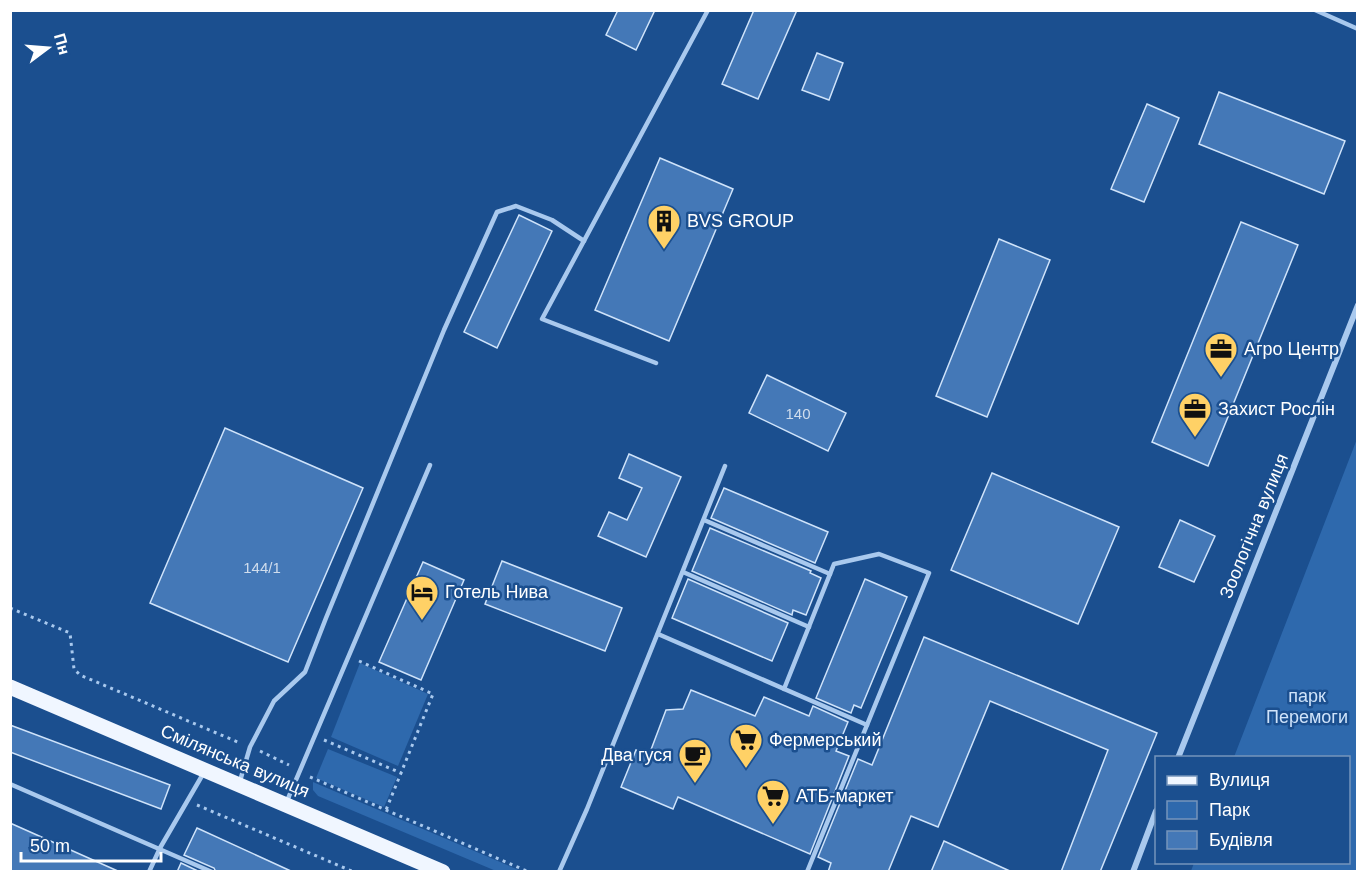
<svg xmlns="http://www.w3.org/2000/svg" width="1368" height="882" font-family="Helvetica,sans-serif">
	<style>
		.green { fill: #2e69ad }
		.building { fill: #4478b7; stroke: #cfe3fa; stroke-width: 1.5 }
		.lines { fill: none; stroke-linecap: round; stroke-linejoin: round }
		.path { stroke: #a9c9ee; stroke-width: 3; stroke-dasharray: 3 4.5; stroke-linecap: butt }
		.service { stroke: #a9c9ee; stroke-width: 4.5 }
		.minor { stroke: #a9c9ee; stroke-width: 6 }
		.primary { stroke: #f0f6ff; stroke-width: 15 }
		.labels { text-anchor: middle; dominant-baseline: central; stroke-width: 5; stroke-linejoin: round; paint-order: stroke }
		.number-label { font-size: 15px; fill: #d0dded }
		.poi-label { font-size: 18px; fill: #fff; stroke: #1b4f8f; text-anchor: start }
		.street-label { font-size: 18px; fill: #fff; stroke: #1b4f8f }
		.park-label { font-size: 18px; fill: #cfe3fa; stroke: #1b4f8f }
	</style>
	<rect width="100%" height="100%" fill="#1b4f8f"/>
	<g class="green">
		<path d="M 1357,439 L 1357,871 L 1191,871 L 1194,863 L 1348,862 L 1348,758 L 1234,757 Z"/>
		<path d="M 360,663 L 428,694 L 398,766 L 331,737 Z"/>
		<path d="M 328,749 L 397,777 L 384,807 L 316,778 Z"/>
		<path d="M 313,782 L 521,871 L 496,871 L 318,796 L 313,790 Z"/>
	</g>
	<g class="building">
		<path d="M 618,10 L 655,10 L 636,50 L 606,35 Z"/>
		<path d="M 754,10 L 797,10 L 758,99 L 722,84 Z"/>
		<path d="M 817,53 L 843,63 L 829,100 L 802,90 Z"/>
		<path d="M 1219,92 L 1345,141 L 1324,194 L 1199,144 Z"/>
		<path d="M 1147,104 L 1179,118 L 1144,202 L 1111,189 Z"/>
		<path d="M 660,158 L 733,189 L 669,341 L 595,310 Z"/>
		<path d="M 519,215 L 552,231 L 497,348 L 464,332 Z"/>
		<path d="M 1241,222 L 1298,245 L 1208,466 L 1152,442 Z"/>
		<path d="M 999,239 L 1050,260 L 987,417 L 936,396 Z"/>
		<path d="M 767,375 L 846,413 L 828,451 L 749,413 Z"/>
		<path d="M 225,428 L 363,488 L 288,662 L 150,603 Z"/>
		<path d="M 629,454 L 681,477 L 646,557 L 598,536 L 609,512 L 627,520 L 642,488 L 619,478 Z"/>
		<path d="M 992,473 L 1119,527 L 1078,624 L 951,570 Z"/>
		<path d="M 724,488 L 828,532 L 815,563 L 711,518 Z"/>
		<path d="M 1180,520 L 1215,536 L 1194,582 L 1159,567 Z"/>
		<path d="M 710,528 L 811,571 L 810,573 L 821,578 L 806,615 L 793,610 L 792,615 L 692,571 Z"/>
		<path d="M 502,561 L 622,608 L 605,651 L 485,604 Z"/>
		<path d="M 423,562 L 464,580 L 421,680 L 379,662 Z"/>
		<path d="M 688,579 L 788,623 L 772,661 L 672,618 Z"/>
		<path d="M 865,579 L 907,597 L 861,708 L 854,705 L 851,713 L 816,698 Z"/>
		<path d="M 924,637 L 1157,733 L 1100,872 L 1061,872 L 1108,750 L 990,701 L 938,827 L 911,816 L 888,872 L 828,872 L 831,863 L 818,857 L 858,759 L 872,765 Z"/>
		<path d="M 691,690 L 755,716 L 764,697 L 809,716 L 813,706 L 848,722 L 836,751 L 849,756 L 810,854 L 678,797 L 673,809 L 621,787 L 636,750 L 649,755 L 666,710 L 683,709 Z"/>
		<path d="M 10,725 L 170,785 L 161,809 L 10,752 Z"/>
		<path d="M 10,823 L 120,872 L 10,872 Z"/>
		<path d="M 197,828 L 293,872 L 216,872 L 214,868 L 184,855 Z"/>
		<path d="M 944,841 L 1012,872 L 931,872 Z"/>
		<path d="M 181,863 L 200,872 L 177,872 Z"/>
	</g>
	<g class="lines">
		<g class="path">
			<path d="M 10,608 L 70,633 L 74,669 L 80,675 L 240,743"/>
			<path d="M 359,661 L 433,694 L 401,773"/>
			<path d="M 324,740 L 401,773 L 386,810"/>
			<path d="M 260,751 L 289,765"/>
			<path d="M 310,777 L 529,872"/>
			<path d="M 197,805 L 354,872"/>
		</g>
		<g class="service">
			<path d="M 1315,10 L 1358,29"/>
			<path d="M 656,363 L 542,319 L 708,10"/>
			<path d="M 704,520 L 830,574"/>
			<path d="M 683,572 L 809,627"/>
			<path d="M 658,634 L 867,725"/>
			<path d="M 784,689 L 834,564 L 879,554 L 929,573 L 807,872"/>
			<path d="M 240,781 L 250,747 L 274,701 L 305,672 L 326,618 L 444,330 L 497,212 L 516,206 L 552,220 L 584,241"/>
			<path d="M 10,784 L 212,872"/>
			<path d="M 287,801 L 430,465"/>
			<path d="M 149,872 L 160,848 L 203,774"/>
			<path d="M 559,872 L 587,809 L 725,466"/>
		</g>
		<g class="minor">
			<path d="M 1178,758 L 1358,305"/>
			<path d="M 1133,872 L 1156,811"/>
		</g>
		<path class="primary" d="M 10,687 L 443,872"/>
	</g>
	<defs>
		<symbol id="building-pin" viewBox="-11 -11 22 30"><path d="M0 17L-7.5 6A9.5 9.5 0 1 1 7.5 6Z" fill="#ffd166" stroke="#1b4f8f"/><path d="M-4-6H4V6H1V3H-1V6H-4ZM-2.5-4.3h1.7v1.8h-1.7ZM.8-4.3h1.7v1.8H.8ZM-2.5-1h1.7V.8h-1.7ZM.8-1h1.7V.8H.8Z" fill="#111"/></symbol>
		<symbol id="office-pin" viewBox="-11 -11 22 30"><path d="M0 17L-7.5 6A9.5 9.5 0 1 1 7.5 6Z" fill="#ffd166" stroke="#1b4f8f"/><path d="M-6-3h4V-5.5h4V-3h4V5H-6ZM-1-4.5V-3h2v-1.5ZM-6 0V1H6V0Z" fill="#111"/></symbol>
		<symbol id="hotel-pin" viewBox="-11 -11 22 30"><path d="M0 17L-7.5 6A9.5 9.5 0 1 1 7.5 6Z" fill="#ffd166" stroke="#1b4f8f"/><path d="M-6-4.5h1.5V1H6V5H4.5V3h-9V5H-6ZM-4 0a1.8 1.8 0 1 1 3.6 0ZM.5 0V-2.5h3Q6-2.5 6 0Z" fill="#111"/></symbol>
		<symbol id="supermarket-pin" viewBox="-11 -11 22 30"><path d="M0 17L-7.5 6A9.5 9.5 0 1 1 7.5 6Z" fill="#ffd166" stroke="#1b4f8f"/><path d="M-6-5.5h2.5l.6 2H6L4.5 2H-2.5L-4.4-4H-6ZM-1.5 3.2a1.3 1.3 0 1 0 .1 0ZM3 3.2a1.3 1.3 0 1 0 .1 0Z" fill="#111"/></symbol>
		<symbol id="cafe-pin" viewBox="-11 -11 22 30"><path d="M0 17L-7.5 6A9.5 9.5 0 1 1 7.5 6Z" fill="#ffd166" stroke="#1b4f8f"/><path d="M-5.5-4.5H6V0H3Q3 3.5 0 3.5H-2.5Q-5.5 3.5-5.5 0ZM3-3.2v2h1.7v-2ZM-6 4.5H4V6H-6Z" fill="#111"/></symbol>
	</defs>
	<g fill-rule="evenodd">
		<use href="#building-pin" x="645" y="202" width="38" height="52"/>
		<use href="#office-pin" x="1202" y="330" width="38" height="52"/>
		<use href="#office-pin" x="1176" y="390" width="38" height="52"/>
		<use href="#hotel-pin" x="403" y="573" width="38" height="52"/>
		<use href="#supermarket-pin" x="727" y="721" width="38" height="52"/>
		<use href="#cafe-pin" x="676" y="736" width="38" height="52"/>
		<use href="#supermarket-pin" x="754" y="777" width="38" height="52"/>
	</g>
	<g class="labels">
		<g class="number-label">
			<text x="798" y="413">140</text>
			<text x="262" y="567">144/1</text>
		</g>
		<g class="poi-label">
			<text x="687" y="221">BVS GROUP</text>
			<text x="1244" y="349">Агро Центр</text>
			<text x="1218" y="409">Захист Рослін</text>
			<text x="445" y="592">Готель Нива</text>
			<text x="769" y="740">Фермерський</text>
			<text x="672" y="755" text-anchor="end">Два гуся</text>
			<text x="796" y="796">АТБ-маркет</text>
		</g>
		<g class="street-label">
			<text transform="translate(1254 526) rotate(-68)">Зоологічна вулиця</text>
			<text transform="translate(235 761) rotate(23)">Смілянська вулиця</text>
		</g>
		<g class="park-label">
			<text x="1307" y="696">парк<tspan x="1307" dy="21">Перемоги</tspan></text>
		</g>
	</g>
	<rect width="1368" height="882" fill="none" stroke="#ffffff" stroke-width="24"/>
	<rect x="1155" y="756" width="195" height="108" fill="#1b4f8f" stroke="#7695bc" stroke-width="1.5"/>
	<rect x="1167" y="776" width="30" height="9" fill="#f0f6ff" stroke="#7695bc" stroke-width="1.5"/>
	<text x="1209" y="786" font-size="18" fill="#ffffff">Вулиця</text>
	<rect x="1167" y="801" width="30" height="18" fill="#2e69ad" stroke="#7695bc" stroke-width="1.5"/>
	<text x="1209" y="816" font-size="18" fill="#ffffff">Парк</text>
	<rect x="1167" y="831" width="30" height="18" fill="#4478b7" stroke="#7695bc" stroke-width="1.5"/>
	<text x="1209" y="846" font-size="18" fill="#ffffff">Будівля</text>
	<g transform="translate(48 48) rotate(74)" stroke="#1b4f8f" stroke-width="4.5" paint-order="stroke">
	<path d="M0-4.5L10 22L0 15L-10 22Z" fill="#ffffff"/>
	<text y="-9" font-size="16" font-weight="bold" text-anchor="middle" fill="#ffffff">Пн</text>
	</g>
	<path d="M21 852v9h140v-9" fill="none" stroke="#ffffff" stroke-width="3"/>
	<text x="30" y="852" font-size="18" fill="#ffffff" stroke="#1b4f8f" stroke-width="4.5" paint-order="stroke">50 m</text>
</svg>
